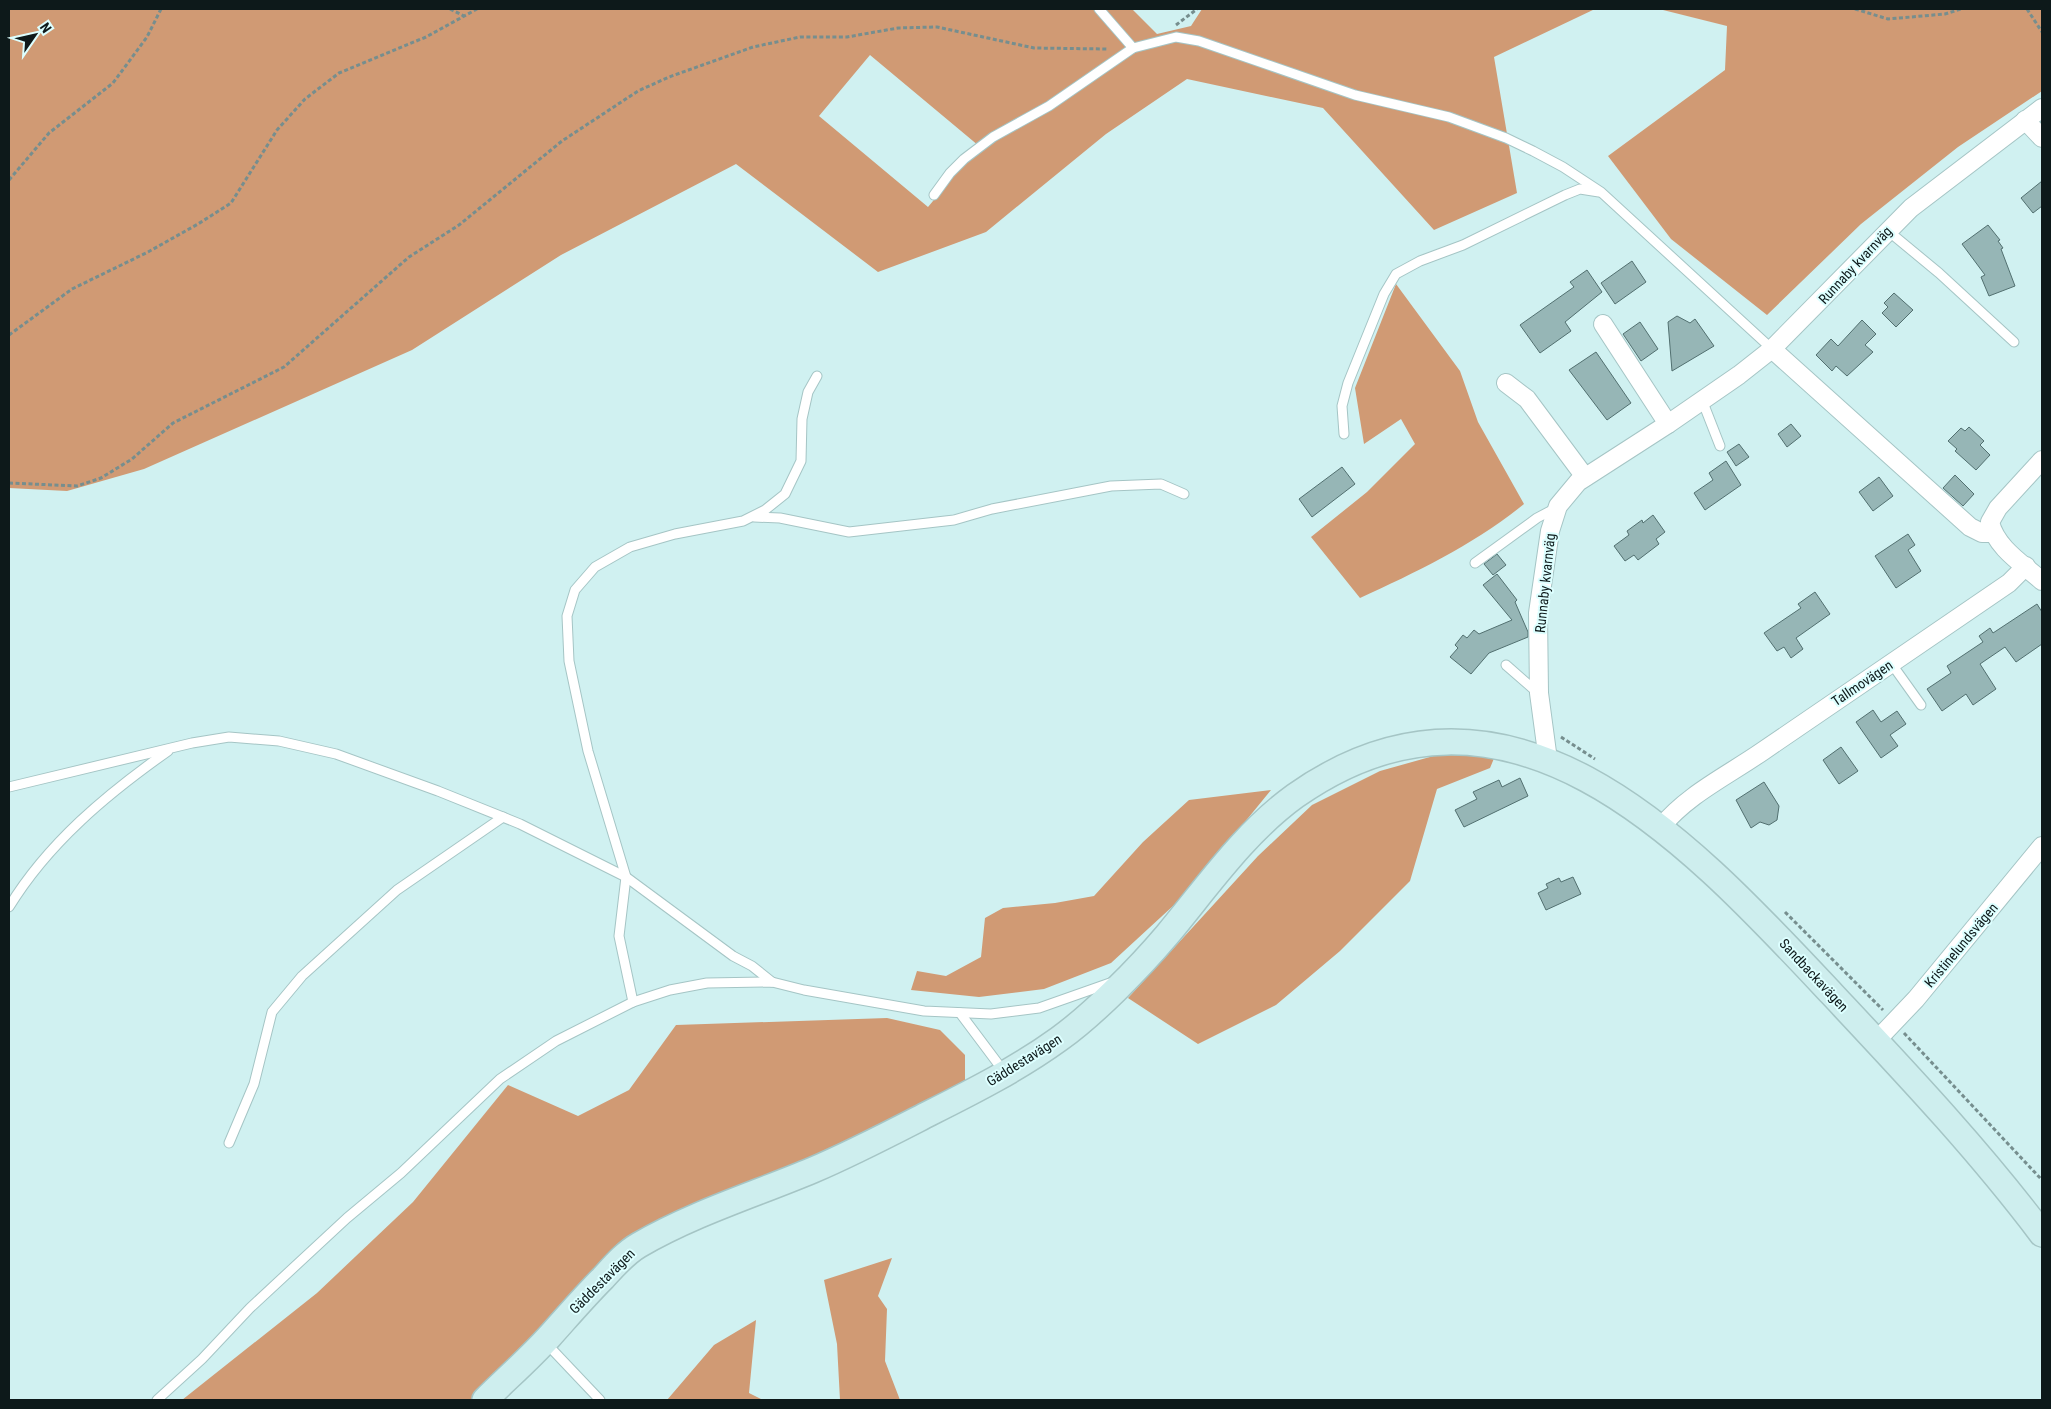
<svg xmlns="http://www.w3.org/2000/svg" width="2051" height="1409" font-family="'Roboto Condensed',sans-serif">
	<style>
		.forest { fill: #d09a74; fill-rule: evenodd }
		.building { fill: #96b6b6; stroke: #527070 }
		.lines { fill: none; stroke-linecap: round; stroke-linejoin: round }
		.lane-casing { stroke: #a5c5c5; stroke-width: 11 }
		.street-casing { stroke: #a5c5c5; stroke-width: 20 }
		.secondary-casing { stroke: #a5c5c5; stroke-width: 28 }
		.path { stroke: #768e8e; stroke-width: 3; stroke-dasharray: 4 2.5; stroke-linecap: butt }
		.lane { stroke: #fff; stroke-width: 9 }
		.street { stroke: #fff; stroke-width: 18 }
		.secondary { stroke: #ceeeee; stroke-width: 25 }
		.labels { text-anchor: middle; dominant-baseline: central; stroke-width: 4; stroke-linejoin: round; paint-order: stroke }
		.street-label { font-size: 14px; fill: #0d191a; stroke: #dff }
	</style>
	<rect width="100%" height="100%" fill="#d0f1f1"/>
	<g class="forest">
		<path d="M 9,9 L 1132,9 L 1157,34 L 1191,26 L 1202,9 L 1595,9 L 1494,57 L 1517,193 L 1434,230 L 1323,108 L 1187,79 L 1106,134 L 986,232 L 878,272 L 736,164 L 561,255 L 412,350 L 144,469 L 67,491 L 9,488 ZM 870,55 L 979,146 L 928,207 L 819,116 Z"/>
		<path d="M 1659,9 L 2042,9 L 2042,91 L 1958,147 L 1861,224 L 1767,315 L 1671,239 L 1608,156 L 1725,70 L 1727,26 Z"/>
		<path d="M 1396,284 L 1460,371 L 1478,422 L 1524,504 C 1475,544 1417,572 1360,598 L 1311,537 L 1367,492 L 1415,444 L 1401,419 L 1364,444 L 1355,388 Z"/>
		<path d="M 1437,755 L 1495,756 L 1490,768 L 1437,789 L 1410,881 L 1340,951 L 1276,1005 L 1198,1044 L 1128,998 L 1258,856 L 1312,805 L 1380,771 Z"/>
		<path d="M 1271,790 L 1186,894 L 1111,963 L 1044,989 L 979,997 L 911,990 L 917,971 L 946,976 L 981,957 L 985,918 L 1003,908 L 1055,903 L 1094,896 L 1143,842 L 1189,800 Z"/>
		<path d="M 887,1018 L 940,1030 L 965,1055 L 965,1080 L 939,1096 L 591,1277 L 473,1400 L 182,1400 L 317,1293 L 413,1202 L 508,1085 L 578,1116 L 629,1090 L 676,1025 Z"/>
		<path d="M 892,1258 L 878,1296 L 887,1309 L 885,1361 L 900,1400 L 840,1400 L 837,1344 L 824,1280 Z"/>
		<path d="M 756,1320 L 749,1393 L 763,1400 L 667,1400 L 714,1345 Z"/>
	</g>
	<g class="building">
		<path d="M 2042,181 L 2042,206 L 2033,213 L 2021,198 Z"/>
		<path d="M 1988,225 L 2000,240 L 1998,241 L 2003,248 L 2001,249 L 2015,286 L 1989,296 L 1981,277 L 1985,275 L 1962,244 Z"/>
		<path d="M 1632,261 L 1646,282 L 1615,304 L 1601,283 Z"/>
		<path d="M 1587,270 L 1602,292 L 1565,322 L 1571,331 L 1540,353 L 1520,325 L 1574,287 L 1570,282 Z"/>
		<path d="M 1894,293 L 1913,310 L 1896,327 L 1882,313 L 1888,307 L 1884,303 Z"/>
		<path d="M 1677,316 L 1690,323 L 1695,319 L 1714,346 L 1672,371 L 1668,322 Z"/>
		<path d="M 1862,320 L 1876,334 L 1865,345 L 1873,352 L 1847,376 L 1836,366 L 1832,371 L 1816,355 L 1831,339 L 1838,346 Z"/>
		<path d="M 1640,322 L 1658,349 L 1641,361 L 1623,334 Z"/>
		<path d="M 1596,352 L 1631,403 L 1607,420 L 1569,370 Z"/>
		<path d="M 1791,424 L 1801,436 L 1787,447 L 1778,434 Z"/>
		<path d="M 1969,427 L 1984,441 L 1980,445 L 1990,455 L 1976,470 L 1955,451 L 1957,449 L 1948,441 L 1961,428 L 1965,431 Z"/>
		<path d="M 1739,444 L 1749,457 L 1736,466 L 1727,452 Z"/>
		<path d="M 1726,461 L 1741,485 L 1705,510 L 1694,493 L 1713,480 L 1709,473 Z"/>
		<path d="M 1342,467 L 1355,484 L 1312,517 L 1299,499 Z"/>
		<path d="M 1955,475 L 1974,494 L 1963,506 L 1943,488 Z"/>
		<path d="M 1879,477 L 1893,496 L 1873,511 L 1859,492 Z"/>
		<path d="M 1653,515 L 1665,532 L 1656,539 L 1659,544 L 1638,560 L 1634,555 L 1625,561 L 1614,546 L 1629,535 L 1627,531 L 1642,520 L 1643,523 Z"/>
		<path d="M 1908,534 L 1915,545 L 1908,550 L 1921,571 L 1896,588 L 1875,556 Z"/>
		<path d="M 1497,554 L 1506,565 L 1493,575 L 1484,564 Z"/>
		<path d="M 1497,574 L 1517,600 L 1515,602 L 1528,632 L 1528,637 L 1489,653 L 1471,674 L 1450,657 L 1458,648 L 1455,645 L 1463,635 L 1467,638 L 1474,630 L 1479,634 L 1512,620 L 1483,585 Z"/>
		<path d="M 1815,592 L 1830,614 L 1796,638 L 1803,649 L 1791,658 L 1784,647 L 1777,651 L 1764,633 L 1801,608 L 1798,604 Z"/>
		<path d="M 2037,604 L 2042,612 L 2042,644 L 2016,662 L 2005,647 L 1980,664 L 1996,689 L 1973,705 L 1966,694 L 1942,711 L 1927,689 L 1951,673 L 1947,666 L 1983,642 L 1979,636 L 1990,628 L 1993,633 Z"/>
		<path d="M 1873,710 L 1881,722 L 1897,711 L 1906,724 L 1890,735 L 1898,746 L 1881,758 L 1856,722 Z"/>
		<path d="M 1841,747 L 1858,771 L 1839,784 L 1823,760 Z"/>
		<path d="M 1520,778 L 1528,796 L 1464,827 L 1455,810 L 1477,799 L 1473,792 L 1499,780 L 1502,787 Z"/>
		<path d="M 1764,782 L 1779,806 L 1777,820 L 1769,825 L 1760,822 L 1751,828 L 1736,800 Z"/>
		<path d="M 1573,877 L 1581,894 L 1546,910 L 1538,893 L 1548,888 L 1546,884 L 1559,878 L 1561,882 Z"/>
	</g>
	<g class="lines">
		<defs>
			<g id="lane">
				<path d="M 1099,9 L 1133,48 L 1176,37 L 1199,41 L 1355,95 L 1449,117 L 1506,138 L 1533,151 L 1563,167 L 1601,192 L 1772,349"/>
				<path d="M 934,195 L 950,173 L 964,159 L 993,137 L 1049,106 L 1133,48"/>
				<path d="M 1887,230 L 1939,273 L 2014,342"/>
				<path d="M 1702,400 L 1720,446"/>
				<path d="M 1344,434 L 1342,406 L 1348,383 L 1384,294 L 1396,274 L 1420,261 L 1463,245 L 1565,195 L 1580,189 L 1599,192"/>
				<path d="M 754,517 L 780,518 L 849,532 L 954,520 L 992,509 L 1111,486 L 1161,484 L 1184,494"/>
				<path d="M 1475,563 L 1537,518 L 1556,508"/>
				<path d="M 1891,663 L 1921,705"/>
				<path d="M 1506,665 L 1538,693"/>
				<path d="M 9,787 L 192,743 L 229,737 L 279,741 L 336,754 L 438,791 L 520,824 L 626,877 L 733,956 L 752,966 L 772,982"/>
				<path d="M 9,907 C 48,843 107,794 168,751"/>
				<path d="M 633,1002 L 619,936 L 626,877 L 588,751 L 569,661 L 567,616 L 575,590 L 595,567 L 630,547 L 675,534 L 743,521 L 765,510 L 785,494 L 801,461 L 802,419 L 808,392 L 817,376"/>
				<path d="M 960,1013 L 1005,1073"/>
				<path d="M 229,1143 L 254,1084 L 272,1012 L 302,976 L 397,890 L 503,817"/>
				<path d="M 545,1342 L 600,1400"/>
				<path d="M 157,1400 L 202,1359 L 250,1308 L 347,1218 L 401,1173 L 500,1079 L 556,1041 L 633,1002 L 670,990 L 707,983 L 772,982 L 804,990 L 924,1011 L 991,1014 L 1039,1008 L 1110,983"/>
			</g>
			<g id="street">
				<path d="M 2025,120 L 2042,138"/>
				<path d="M 1603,324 L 1668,424"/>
				<path d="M 1772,349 L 1970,527 L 1982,533 L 1993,533"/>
				<path d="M 1506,383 L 1527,399 L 1585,477"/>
				<path d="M 2042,460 L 1998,508 L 1990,522 C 1996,548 2023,564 2042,581"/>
				<path d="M 1548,760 L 1539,693 L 1538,613 L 1550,531 L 1558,506 L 1578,482 L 1668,424 L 1739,375 L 1772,349 L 1911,208 L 2042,108"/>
				<path d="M 1660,828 C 1688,794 1727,776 1763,751 C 1845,695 1927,639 2009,583 L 2026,566"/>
				<path d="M 1876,1041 L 1916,999 L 2042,846"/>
			</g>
			<path id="secondary" d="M 485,1400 C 506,1379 529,1359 549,1337 C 567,1317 584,1297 603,1278 C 614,1266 625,1253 639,1245 C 694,1213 756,1194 813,1170 C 853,1153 891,1133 930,1113 C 974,1091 1019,1068 1059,1039 C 1094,1014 1139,968 1167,935 C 1207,887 1244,833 1295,796 C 1511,644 1692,845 1832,994 C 1905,1072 1978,1149 2042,1234"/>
		</defs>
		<use href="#lane" class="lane-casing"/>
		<use href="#street" class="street-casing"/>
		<use href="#secondary" class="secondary-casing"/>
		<g class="path">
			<path d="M 450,9 L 464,16"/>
			<path d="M 1855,9 L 1888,19 L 1945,14 L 1961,9"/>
			<path d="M 2027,9 L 2042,32"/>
			<path d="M 1176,25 L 1197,9"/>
			<path d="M 9,180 L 49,133 L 113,83 L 147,37 L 161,9"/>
			<path d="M 9,335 L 72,289 L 148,252 L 198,224 L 231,203 L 277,130 L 305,99 L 339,73 L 426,37 L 477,9"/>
			<path d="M 9,483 L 77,486 L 101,478 L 132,459 L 173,423 L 284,367 L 409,257 L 459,225 L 562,141 L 638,91 L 669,77 L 753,47 L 800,37 L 847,37 L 898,28 L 937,27 L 1034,48 L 1108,49"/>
			<path d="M 1561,737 L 1595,759"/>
			<path d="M 1785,912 L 1883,1010"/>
			<path d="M 1904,1033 L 2042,1180"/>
		</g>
		<use href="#lane" class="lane"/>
		<use href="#street" class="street"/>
		<use href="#secondary" class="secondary"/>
	</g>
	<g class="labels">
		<g class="street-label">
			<text transform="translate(1855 265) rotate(-47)">Runnaby kvarnväg</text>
			<text transform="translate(1545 583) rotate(-84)">Runnaby kvarnväg</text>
			<text transform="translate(1862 683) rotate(-34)">Tallmovägen</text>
			<text transform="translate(1961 945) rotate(-50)">Kristinelundsvägen</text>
			<text transform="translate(1814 975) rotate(47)">Sandbackavägen</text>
			<text transform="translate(1024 1060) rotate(-32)">Gäddestavägen</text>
			<text transform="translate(602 1281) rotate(-45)">Gäddestavägen</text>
		</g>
	</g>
	<rect width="2051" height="1409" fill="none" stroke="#0d191a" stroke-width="20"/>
	<g transform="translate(35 35) rotate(56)" stroke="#ddffff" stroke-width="4" paint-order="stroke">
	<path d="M0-4L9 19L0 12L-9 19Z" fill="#0d191a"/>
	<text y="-8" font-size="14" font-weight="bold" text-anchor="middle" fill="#0d191a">N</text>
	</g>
</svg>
